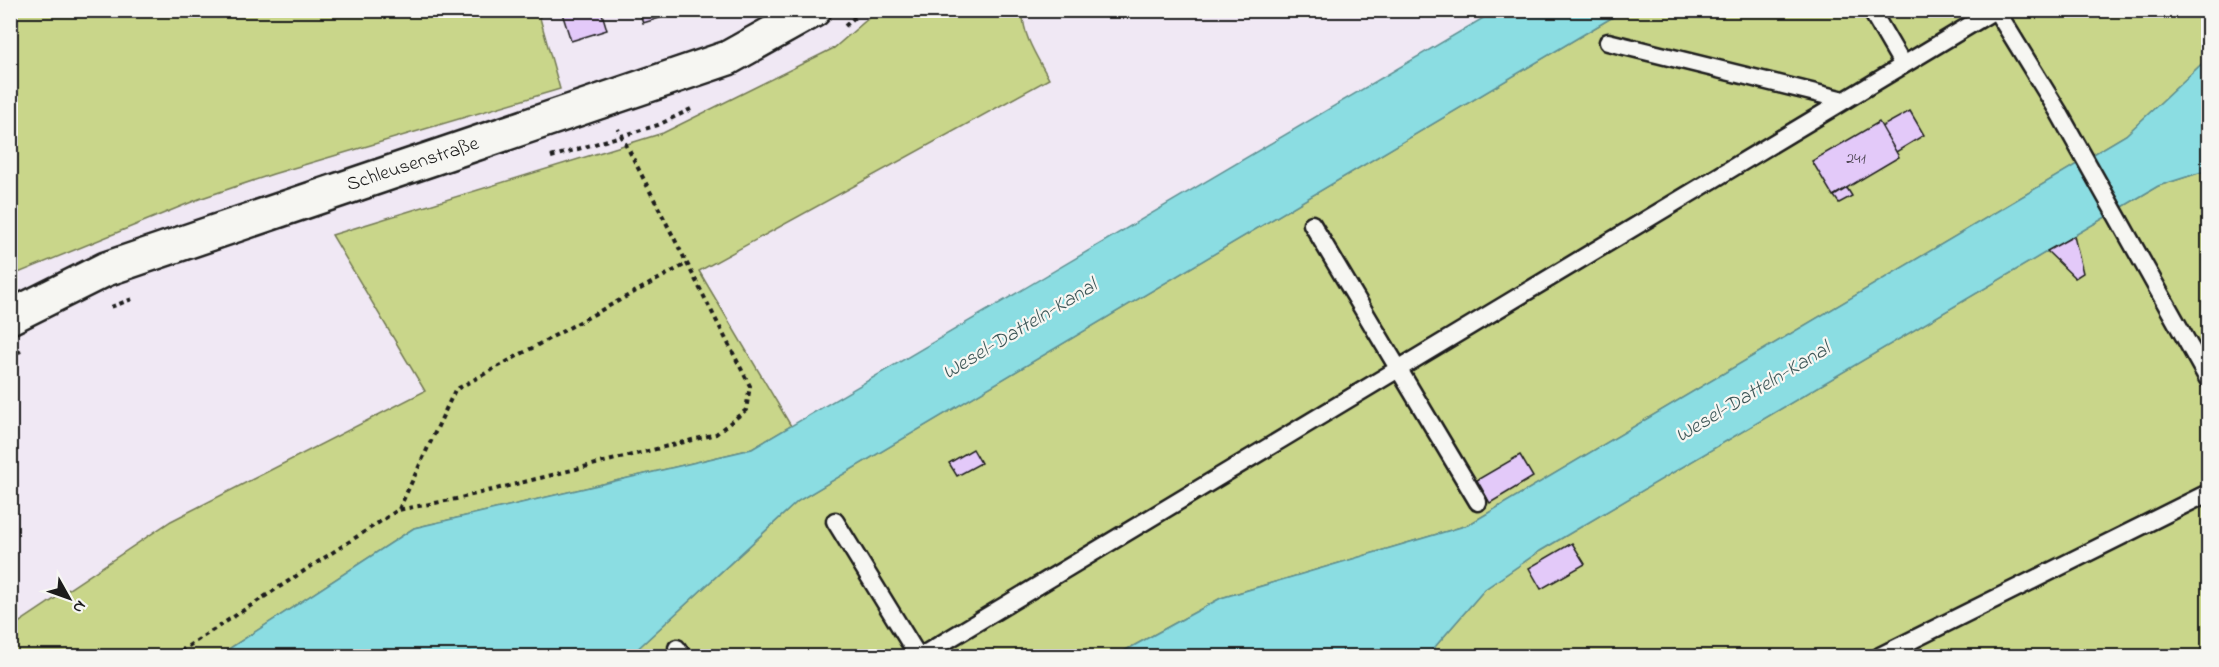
<svg xmlns="http://www.w3.org/2000/svg" width="2219" height="667" font-family="'Indie Flower',sans-serif">
	<style>
		.green { fill: #c9d68a; stroke: #727953; stroke-width: 1.5 }
		.water { fill: #8bdde2; stroke: #5f9093; stroke-width: 1.5 }
		.building { fill: #e3c9f9; stroke: #1c1c1c; stroke-width: 1.5 }
		.lines { fill: none; stroke-linecap: round; stroke-linejoin: round }
		.lane-casing { stroke: #1c1c1c; stroke-width: 21 }
		.street-casing { stroke: #1c1c1c; stroke-width: 38 }
		.path { stroke: #1c1c1c; stroke-width: 4; stroke-dasharray: 4.5 4.5; stroke-linecap: butt }
		.lane { stroke: #f6f6f2; stroke-width: 16 }
		.street { stroke: #f6f6f2; stroke-width: 33 }
		.labels { text-anchor: middle; dominant-baseline: central; stroke-width: 4.5; stroke-linejoin: round; paint-order: stroke }
		.number-label { font-size: 16px; fill: #4e4753 }
		.street-label { font-size: 20px; fill: #1c1c1c; stroke: #f6f6f2 }
		.water-label { font-size: 21px; font-style: italic; fill: #3d5657; stroke: #f6f6f2 }
	</style>
	<rect width="100%" height="100%" fill="#f0e8f4"/>
	<filter id="ink" filterUnits="userSpaceOnUse"><feTurbulence type="fractalNoise" baseFrequency=".0167" numOctaves="2"/><feDisplacementMap in="SourceGraphic" scale="12" xChannelSelector="R" yChannelSelector="G"/><feConvolveMatrix kernelMatrix="1 2 1 2 8 2 1 2 1" color-interpolation-filters="sRGB"/></filter>
	<g filter="url(#ink)">
		<g class="green">
			<path d="M 11,10 L 538,11 L 560,89 L 273,174 L 199,199 L 11,276 Z"/>
			<path d="M 877,11 L 1023,11 C 1022,36 1038,58 1049,79 L 699,271 L 791,426 L 752,449 L 414,528 L 218,656 L 11,656 L 11,628 L 171,521 L 425,391 L 332,235 L 663,133 L 834,48 Z"/>
			<path d="M 1623,11 L 2208,11 L 2208,58 L 2126,135 L 1468,525 L 1221,598 L 1115,656 L 635,656 L 633,653 L 798,501 Z"/>
			<path d="M 2208,170 L 2208,645 L 2192,656 L 1427,656 L 1485,589 L 1540,551 L 2158,186 Z"/>
		</g>
		<g class="water">
			<path d="M 1495,11 L 1623,11 L 798,501 L 633,653 L 635,656 L 218,656 L 414,528 L 752,449 Z"/>
			<path d="M 2208,58 L 2208,170 L 2158,186 L 1540,551 L 1485,589 L 1427,656 L 1115,656 L 1221,598 L 1468,525 L 2126,135 Z"/>
		</g>
		<g class="building">
			<path d="M 561,10 L 601,10 L 607,30 L 571,41 Z"/>
			<path d="M 639,10 L 686,10 L 643,23 Z"/>
			<path d="M 1910,111 L 1924,135 L 1896,152 L 1881,127 Z"/>
			<path d="M 1879,122 L 1899,157 L 1833,196 L 1812,161 Z"/>
			<path d="M 1847,188 L 1852,196 L 1839,203 L 1834,196 Z"/>
			<path d="M 2074,236 L 2083,273 L 2075,278 L 2047,251 Z"/>
			<path d="M 973,449 L 981,463 L 957,476 L 949,463 Z"/>
			<path d="M 1520,455 L 1533,477 L 1490,503 L 1477,480 Z"/>
			<path d="M 1572,543 L 1585,564 L 1541,589 L 1529,568 Z"/>
		</g>
		<g class="lines">
			<defs>
				<g id="lane">
					<path d="M 1871,10 L 1903,65"/>
					<path d="M 1996,10 L 2058,111 L 2208,379"/>
					<path d="M 1608,42 L 1844,100"/>
					<path d="M 1312,224 L 1478,502"/>
					<path d="M 835,521 L 918,656"/>
					<path d="M 677,648 L 682,656"/>
					<path d="M 921,656 L 1995,10"/>
					<path d="M 1880,656 L 2208,493"/>
				</g>
				<path id="street" d="M 10,317 L 106,269 L 728,58 L 814,10"/>
			</defs>
			<use href="#lane" class="lane-casing"/>
			<use href="#street" class="street-casing"/>
			<g class="path">
				<path d="M 845,26 L 863,10"/>
				<path d="M 551,157 L 658,125 L 691,109"/>
				<path d="M 111,307 L 132,299"/>
				<path d="M 10,356 L 21,351"/>
				<path d="M 399,509 L 455,390 L 686,264"/>
				<path d="M 173,656 L 398,510 L 456,499 L 716,434 L 746,410 L 750,386 L 618,129"/>
			</g>
			<use href="#lane" class="lane"/>
			<use href="#street" class="street"/>
		</g>
	</g>
	<g class="labels">
		<g class="number-label">
			<text x="1856" y="159">241</text>
		</g>
		<g class="street-label">
			<text transform="translate(413 165) rotate(-18)">Schleusenstraße</text>
		</g>
		<g class="water-label">
			<text transform="translate(1020 330) rotate(-31)">Wesel-Datteln-Kanal</text>
			<text transform="translate(1753 393) rotate(-31)">Wesel-Datteln-Kanal</text>
		</g>
	</g>
	<rect width="2219" height="667" fill="none" stroke="#f6f6f2" stroke-width="36"/>
	<rect x="18" y="18" width="2183" height="631" fill="none" stroke="#1c1c1c" stroke-width="2" filter="url(#ink)"/>
	<g transform="translate(69 598) rotate(130)" stroke="#f6f6f2" stroke-width="4.5" paint-order="stroke">
	<path d="M0-4.5L10 22L0 15L-10 22Z" fill="#1c1c1c"/>
	<text y="-9" font-size="16" font-weight="bold" text-anchor="middle" fill="#1c1c1c">N</text>
	</g>
</svg>
